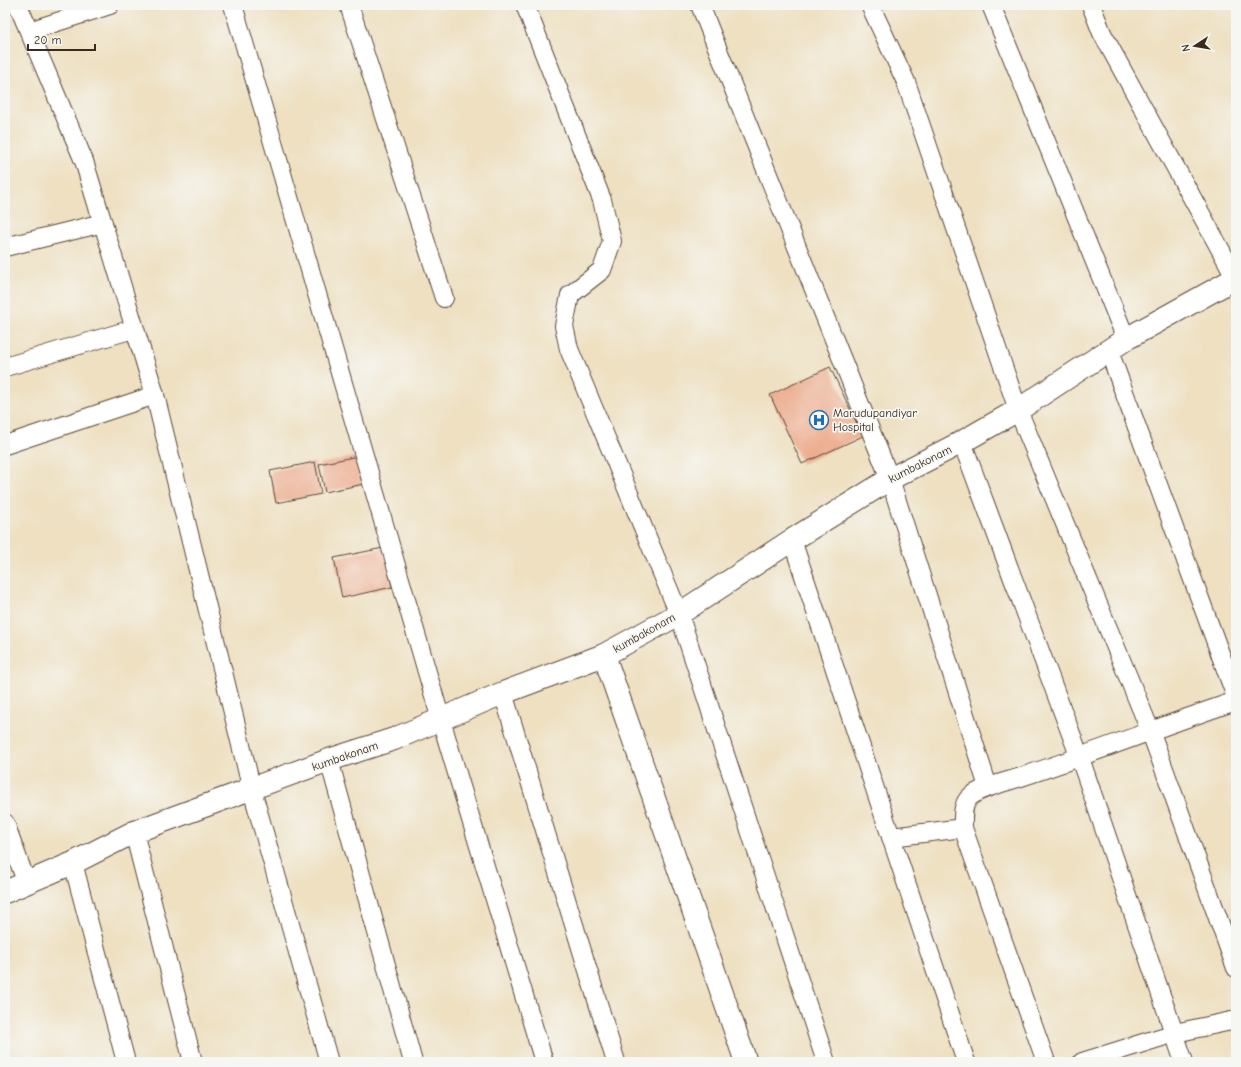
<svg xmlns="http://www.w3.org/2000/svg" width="1241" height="1067" font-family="'Comic Neue',sans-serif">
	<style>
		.building { fill: #edae90 }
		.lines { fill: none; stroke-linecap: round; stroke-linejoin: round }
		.street-casing { stroke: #564536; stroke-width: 20 }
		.secondary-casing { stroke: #564536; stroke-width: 24 }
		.street { stroke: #fff; stroke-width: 18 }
		.secondary { stroke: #fff; stroke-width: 22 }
		.labels { text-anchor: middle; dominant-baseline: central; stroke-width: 3.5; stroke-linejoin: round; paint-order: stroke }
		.poi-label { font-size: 12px; fill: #3b2a1e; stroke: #f6f6f2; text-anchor: start }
		.street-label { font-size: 12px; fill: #3b2a1e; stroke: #f6f6f2 }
	</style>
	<rect width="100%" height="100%" fill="#f6f6f2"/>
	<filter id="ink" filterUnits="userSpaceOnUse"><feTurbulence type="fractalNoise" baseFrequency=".025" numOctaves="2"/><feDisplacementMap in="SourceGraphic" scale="8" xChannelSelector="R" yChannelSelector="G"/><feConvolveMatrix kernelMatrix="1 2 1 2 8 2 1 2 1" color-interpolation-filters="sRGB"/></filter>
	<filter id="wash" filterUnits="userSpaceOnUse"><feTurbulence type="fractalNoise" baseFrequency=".012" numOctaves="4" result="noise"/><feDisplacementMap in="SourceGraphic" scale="16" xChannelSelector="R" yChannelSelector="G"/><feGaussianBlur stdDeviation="0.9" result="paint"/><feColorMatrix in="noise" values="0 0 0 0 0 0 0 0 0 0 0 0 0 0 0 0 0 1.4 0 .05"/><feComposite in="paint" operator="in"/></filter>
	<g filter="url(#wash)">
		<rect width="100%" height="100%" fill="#eee0c1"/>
		<g id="blocks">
			<g class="building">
				<path d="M 830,367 L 863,436 L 802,464 L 770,395 Z"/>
				<path d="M 358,456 L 364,484 L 325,492 L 319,464 Z"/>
				<path d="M 315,462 L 321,494 L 276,503 L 270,471 Z"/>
				<path d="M 383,548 L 392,587 L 342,598 L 334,558 Z"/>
			</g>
		</g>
	</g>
	<g filter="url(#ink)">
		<use href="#blocks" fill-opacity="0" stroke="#564536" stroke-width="1"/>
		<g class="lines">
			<defs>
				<g id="street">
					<path d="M 18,5 L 84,161 L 155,395 L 252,790 L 329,1062"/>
					<path d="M 233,5 L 441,720 L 544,1062"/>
					<path d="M 349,5 L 444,298"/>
					<path d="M 525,5 L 602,200 L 612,241 L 602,270 L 570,295 L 564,326 L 569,349 L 679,614 L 826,1062"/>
					<path d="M 700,5 L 890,479 L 988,787"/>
					<path d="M 870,5 L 906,82 L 1018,410 L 1150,730 L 1236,968"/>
					<path d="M 991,5 L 1126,339"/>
					<path d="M 1091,5 L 1102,33 L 1236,278"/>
					<path d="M 29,31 L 110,5"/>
					<path d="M 5,247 L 103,223"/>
					<path d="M 1109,351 L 1236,697"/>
					<path d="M 5,367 L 133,329"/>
					<path d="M 962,442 L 1080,758 L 1184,1062"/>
					<path d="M 5,445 L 155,395"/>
					<path d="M 792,540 L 966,1062"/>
					<path d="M 503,693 L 616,1062"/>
					<path d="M 329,760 L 413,1062"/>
					<path d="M 5,823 L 27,884"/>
					<path d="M 134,832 L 193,1062"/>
					<path d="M 891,837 L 963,828"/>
					<path d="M 73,863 L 126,1062"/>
					<path d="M 1046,1062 L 963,828 C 963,817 962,807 968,799 C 975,789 1009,781 1021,777 C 1094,753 1164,725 1236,701"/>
					<path d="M 1082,1062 L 1175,1033 L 1236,1020"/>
				</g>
				<g id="secondary">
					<path d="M 604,655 L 746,1062"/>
					<path d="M 5,892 L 73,863 L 134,832 L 329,760 L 394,739 L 503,693 L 604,655 L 679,614 L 792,540 L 890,479 L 962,442 L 1018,410 L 1126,339 L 1236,278"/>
				</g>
			</defs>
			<use href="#street" class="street-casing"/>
			<use href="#secondary" class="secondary-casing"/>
			<use href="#street" class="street"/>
			<use href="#secondary" class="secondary"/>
		</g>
	</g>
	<defs>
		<symbol id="hospital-ring" viewBox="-11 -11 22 22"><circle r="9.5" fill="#f6f6f2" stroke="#1f6fb2" stroke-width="1.5"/><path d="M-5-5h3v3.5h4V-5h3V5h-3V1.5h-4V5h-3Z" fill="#1f6fb2"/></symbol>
	</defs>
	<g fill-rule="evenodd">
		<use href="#hospital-ring" x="808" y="409" width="22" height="22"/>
	</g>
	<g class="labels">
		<g class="poi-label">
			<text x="833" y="413">Marudupandiyar<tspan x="833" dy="14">Hospital</tspan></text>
		</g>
		<g class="street-label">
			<text transform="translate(920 464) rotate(-27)">kumbakonam</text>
			<text transform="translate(644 633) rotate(-29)">kumbakonam</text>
			<text transform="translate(345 756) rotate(-19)">kumbakonam</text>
		</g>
	</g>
	<rect width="1241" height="1067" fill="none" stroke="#f6f6f2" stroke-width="20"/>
	<g transform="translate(1195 46) rotate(258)" stroke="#f6f6f2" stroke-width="3" paint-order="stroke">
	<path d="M0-3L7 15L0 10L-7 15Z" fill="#3b2a1e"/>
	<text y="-6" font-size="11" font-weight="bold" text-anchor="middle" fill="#3b2a1e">N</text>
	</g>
	<path d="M28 44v6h67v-6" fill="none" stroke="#3b2a1e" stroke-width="2"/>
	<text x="34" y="44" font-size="12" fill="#3b2a1e" stroke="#f6f6f2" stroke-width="3" paint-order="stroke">20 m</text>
</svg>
